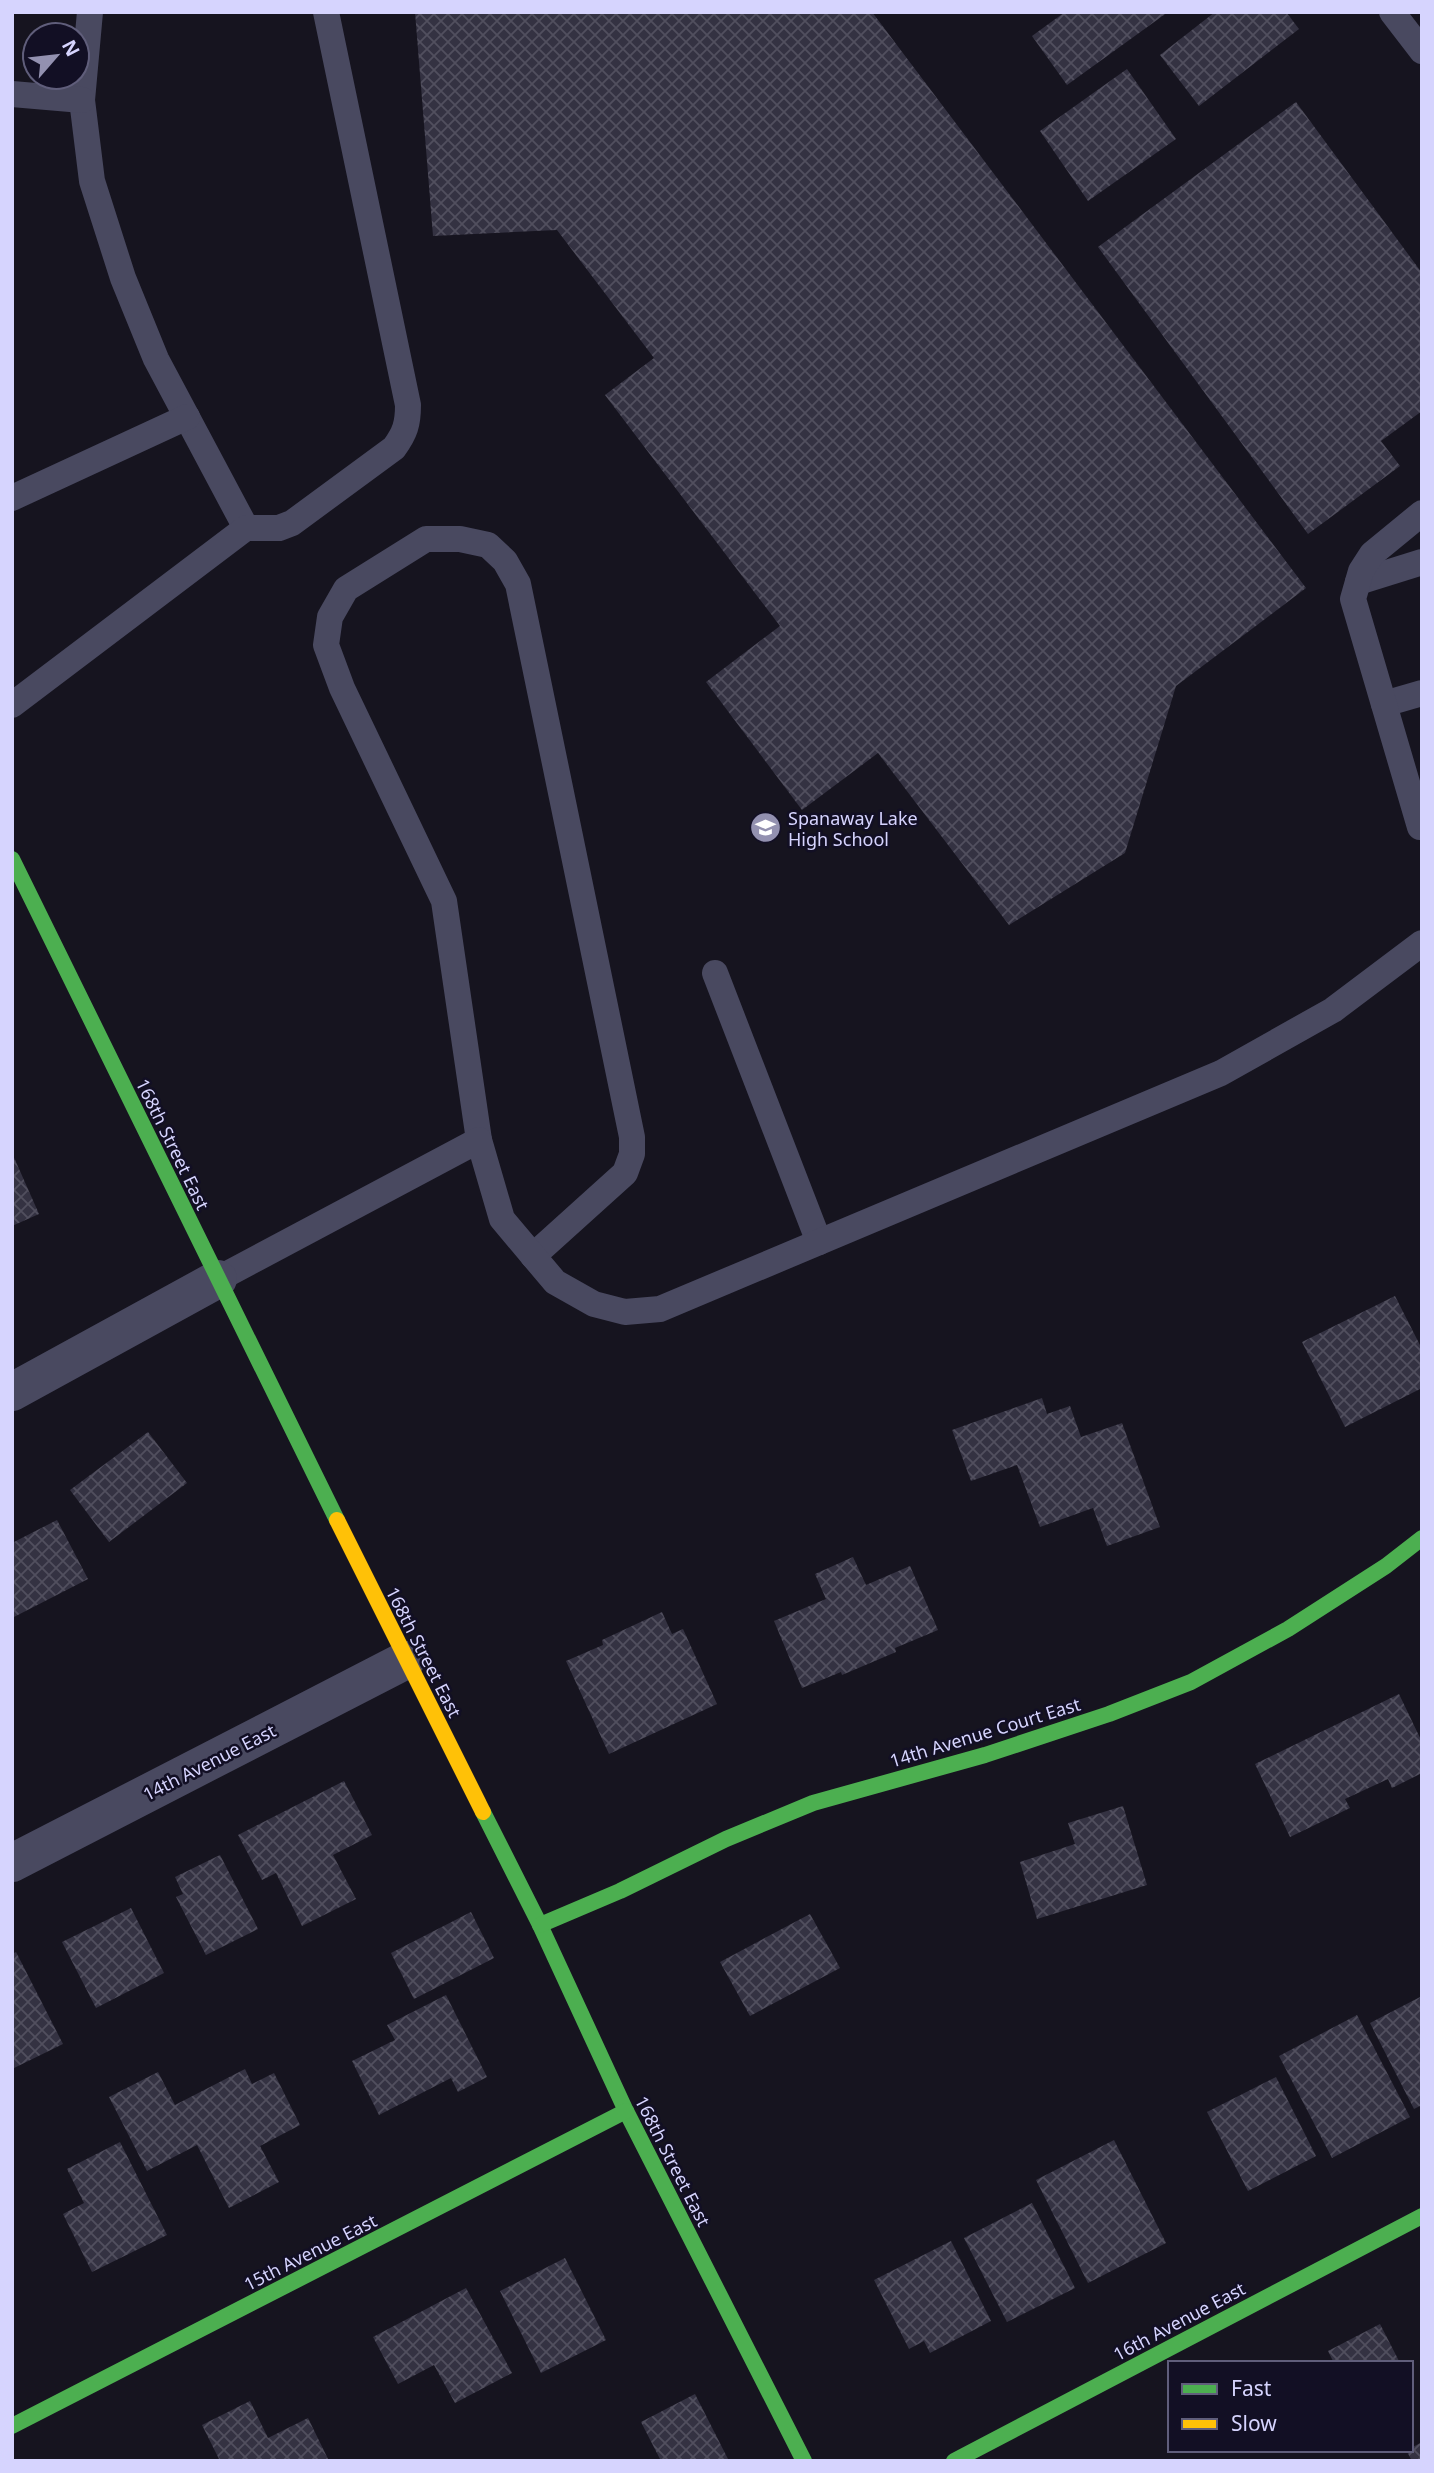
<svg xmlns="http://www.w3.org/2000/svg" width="1434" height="2473" font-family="'Noto Sans',sans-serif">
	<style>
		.building { fill: url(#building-cross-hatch) }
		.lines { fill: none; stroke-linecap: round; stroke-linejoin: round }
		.lane { stroke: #494960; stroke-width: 26 }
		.street { stroke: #494960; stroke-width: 38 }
		.fast { stroke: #4caf50; stroke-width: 16 }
		.slow { stroke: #ffc107; stroke-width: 16 }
		.labels { text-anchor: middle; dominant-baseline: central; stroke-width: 5; stroke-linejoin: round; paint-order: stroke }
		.poi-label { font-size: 18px; fill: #d6d4fe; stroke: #120f24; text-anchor: start }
		.street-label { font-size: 18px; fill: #d6d4fe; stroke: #120f24 }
	</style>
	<defs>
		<pattern id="building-cross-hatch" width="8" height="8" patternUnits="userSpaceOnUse" patternTransform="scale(1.75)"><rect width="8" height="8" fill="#343242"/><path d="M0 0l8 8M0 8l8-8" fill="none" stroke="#514f5e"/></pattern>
	</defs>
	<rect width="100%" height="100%" fill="#16141f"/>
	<g class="building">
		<path d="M 415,12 L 872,12 L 1306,588 L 1176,686 L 1125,853 L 1009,925 L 878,753 L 802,810 L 706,682 L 780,626 L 605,395 L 654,358 L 557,230 L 433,236 Z"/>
		<path d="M 1065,12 L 1168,12 L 1067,85 L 1032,36 Z"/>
		<path d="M 1215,12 L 1286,12 L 1299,29 L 1199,106 L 1160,55 Z"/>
		<path d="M 1127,69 L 1176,139 L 1088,201 L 1040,131 Z"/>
		<path d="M 1296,102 L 1422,273 L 1422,411 L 1381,441 L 1400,466 L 1308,534 L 1098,247 Z"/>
		<path d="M 12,1153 L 39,1214 L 12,1226 Z"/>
		<path d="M 1395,1296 L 1422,1349 L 1422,1388 L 1345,1427 L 1302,1342 Z"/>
		<path d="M 1042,1398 L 1047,1414 L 1070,1406 L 1081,1437 L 1122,1423 L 1160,1527 L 1107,1546 L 1093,1508 L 1040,1527 L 1017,1465 L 971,1481 L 952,1430 Z"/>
		<path d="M 148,1432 L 187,1483 L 109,1542 L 70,1490 Z"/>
		<path d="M 57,1520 L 88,1579 L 12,1618 L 12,1543 Z"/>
		<path d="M 853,1557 L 866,1585 L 910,1566 L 938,1630 L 895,1648 L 896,1652 L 842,1675 L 841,1672 L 802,1688 L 774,1621 L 826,1599 L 815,1574 Z"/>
		<path d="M 662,1612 L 672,1634 L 683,1629 L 717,1704 L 609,1754 L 566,1661 L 603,1645 L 602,1640 Z"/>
		<path d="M 1399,1694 L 1422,1742 L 1422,1773 L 1392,1788 L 1388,1779 L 1345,1799 L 1350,1808 L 1290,1837 L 1255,1764 Z"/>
		<path d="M 344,1781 L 372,1835 L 333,1855 L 356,1899 L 302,1926 L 276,1873 L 262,1880 L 238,1835 Z"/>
		<path d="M 1123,1806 L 1147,1885 L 1037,1919 L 1020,1862 L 1075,1844 L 1068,1823 Z"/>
		<path d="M 220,1855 L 258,1929 L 206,1955 L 176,1897 L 183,1894 L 175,1877 Z"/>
		<path d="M 131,1908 L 164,1973 L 96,2008 L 62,1942 Z"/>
		<path d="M 471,1912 L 494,1958 L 414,1999 L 391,1953 Z"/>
		<path d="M 810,1914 L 840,1968 L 750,2016 L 720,1962 Z"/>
		<path d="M 16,1952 L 63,2044 L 12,2069 L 12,1954 Z"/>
		<path d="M 446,1995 L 487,2077 L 458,2092 L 451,2078 L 379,2115 L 352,2061 L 395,2040 L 387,2025 Z"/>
		<path d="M 1422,1996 L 1422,2105 L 1414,2109 L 1370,2023 Z"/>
		<path d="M 1357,2015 L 1410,2117 L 1332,2158 L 1279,2056 Z"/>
		<path d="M 245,2069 L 252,2084 L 274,2073 L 300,2125 L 260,2146 L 279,2182 L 229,2208 L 197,2145 L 147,2171 L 109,2097 L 158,2072 L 175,2105 Z"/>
		<path d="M 1276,2077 L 1316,2156 L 1248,2191 L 1207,2112 Z"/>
		<path d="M 1114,2140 L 1166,2243 L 1088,2283 L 1036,2180 Z"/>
		<path d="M 120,2142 L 167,2235 L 92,2272 L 63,2214 L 84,2203 L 67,2169 Z"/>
		<path d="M 1032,2203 L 1075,2288 L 1007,2322 L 964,2238 Z"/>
		<path d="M 951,2241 L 991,2321 L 930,2353 L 924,2341 L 909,2349 L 874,2280 Z"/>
		<path d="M 565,2258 L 606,2340 L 541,2373 L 500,2291 Z"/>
		<path d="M 466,2288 L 512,2373 L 455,2403 L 434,2365 L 398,2384 L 373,2337 Z"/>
		<path d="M 1380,2324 L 1400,2363 L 1334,2363 L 1328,2351 Z"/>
		<path d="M 695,2394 L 729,2461 L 661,2461 L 641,2422 Z"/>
		<path d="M 250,2401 L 268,2438 L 308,2418 L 329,2461 L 220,2461 L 202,2425 Z"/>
		<path d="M 1422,2442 L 1422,2461 L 1412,2461 L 1406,2450 L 1411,2450 L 1411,2448 Z"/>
	</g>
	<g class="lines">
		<g class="lane">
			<path d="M 90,12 L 82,100 L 92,181 L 123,278 L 156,359 L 246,528"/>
			<path d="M 1392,12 L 1422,51"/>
			<path d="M 12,94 L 82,100"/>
			<path d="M 12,498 L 187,417"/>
			<path d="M 1358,582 L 1422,562"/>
			<path d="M 1384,704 L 1422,693"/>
			<path d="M 12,705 L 246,528 L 279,528 L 292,523 L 394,448 C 405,433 408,424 408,405 L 326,12"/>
			<path d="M 1420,827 L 1353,599 L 1361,571 L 1372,554 L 1422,513"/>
			<path d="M 715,973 L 819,1242"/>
			<path d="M 479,1140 L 444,901 L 342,688 L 326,645 L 330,617 L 346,589 L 426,539 L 460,539 L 488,545 L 505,561 L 518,584 L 632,1137 L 632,1154 L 625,1173 L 533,1256"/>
			<path d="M 218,1279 L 479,1140 L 502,1219 L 555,1282 L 594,1304 L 625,1312 L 660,1309 L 1221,1073 L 1333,1010 L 1422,943"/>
		</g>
		<g class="street">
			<path d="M 12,1392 L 218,1279"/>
			<path d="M 12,1863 L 406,1660"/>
		</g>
		<g class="fast">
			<path d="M 12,859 L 337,1520"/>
			<path d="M 483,1812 L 540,1925 L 626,2111 L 804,2461"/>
			<path d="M 540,1925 L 620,1891 L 726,1839 L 813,1803 L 985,1755 L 1109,1714 L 1191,1682 L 1288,1629 L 1386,1566 L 1422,1538"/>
			<path d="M 12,2426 L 626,2111"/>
			<path d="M 954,2461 L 1422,2216"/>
		</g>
		<path class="slow" d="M 337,1520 L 483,1812"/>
	</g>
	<defs>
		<symbol id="school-disc" viewBox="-11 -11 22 22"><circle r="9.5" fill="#9391b0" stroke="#120f24"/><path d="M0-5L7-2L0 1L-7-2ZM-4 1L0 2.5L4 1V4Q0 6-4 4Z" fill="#fff"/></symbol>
	</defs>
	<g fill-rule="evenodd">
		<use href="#school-disc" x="748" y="810" width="35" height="35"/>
	</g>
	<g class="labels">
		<g class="poi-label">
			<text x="788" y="818">Spanaway Lake<tspan x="788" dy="21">High School</tspan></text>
		</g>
		<g class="street-label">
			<text transform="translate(173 1144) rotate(64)">168th Street East</text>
			<text transform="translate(424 1652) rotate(63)">168th Street East</text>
			<text transform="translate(985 1732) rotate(-17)">14th Avenue Court East</text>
			<text transform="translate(209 1762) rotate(-27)">14th Avenue East</text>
			<text transform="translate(673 2161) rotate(63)">168th Street East</text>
			<text transform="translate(310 2252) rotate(-27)">15th Avenue East</text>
			<text transform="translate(1179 2321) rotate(-28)">16th Avenue East</text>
		</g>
	</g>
	<rect width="1434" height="2473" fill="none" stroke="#d6d4fe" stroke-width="28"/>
	<rect x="1168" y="2361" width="245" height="91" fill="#120f24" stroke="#605e7b" stroke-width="2"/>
	<rect x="1182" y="2384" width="35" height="10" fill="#4caf50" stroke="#605e7b" stroke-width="2"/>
	<text x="1231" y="2396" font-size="21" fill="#d6d4fe">Fast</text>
	<rect x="1182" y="2419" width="35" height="10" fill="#ffc107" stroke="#605e7b" stroke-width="2"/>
	<text x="1231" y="2431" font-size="21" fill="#d6d4fe">Slow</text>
	<g transform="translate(56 56) rotate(62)"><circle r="33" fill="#120f24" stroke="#605e7b" stroke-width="2"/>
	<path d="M0-5L12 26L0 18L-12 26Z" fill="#9391b0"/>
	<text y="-10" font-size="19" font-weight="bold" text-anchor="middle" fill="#d6d4fe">N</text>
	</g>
</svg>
